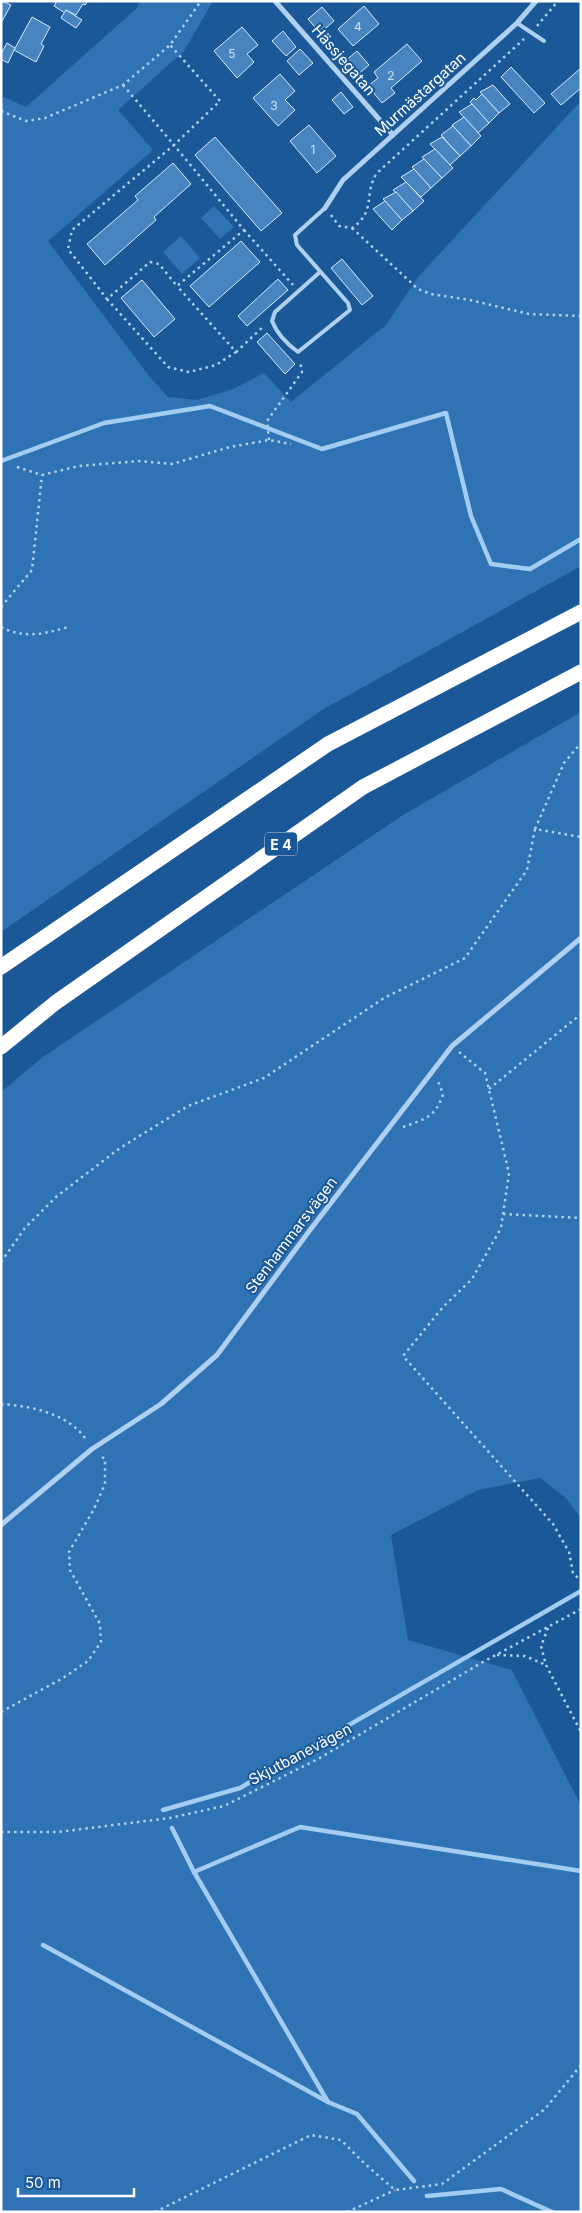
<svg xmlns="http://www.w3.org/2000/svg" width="582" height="2213" font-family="Inter,sans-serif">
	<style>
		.green { fill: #2f73b4 }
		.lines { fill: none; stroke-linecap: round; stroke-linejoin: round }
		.stream { stroke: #a2ccf2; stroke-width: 4.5 }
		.building { fill: #4884bf; stroke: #d6e9fb }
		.path { stroke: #afd0f0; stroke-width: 2.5; stroke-dasharray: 2.5 4; stroke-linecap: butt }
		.service { stroke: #afd0f0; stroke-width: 4 }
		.minor { stroke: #afd0f0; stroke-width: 5 }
		.motorway { stroke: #fff; stroke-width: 15 }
		.labels { text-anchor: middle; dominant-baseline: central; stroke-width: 4; stroke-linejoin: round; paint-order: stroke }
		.number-label { font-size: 12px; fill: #d1e0ef }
		.shield { fill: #1b5897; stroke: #bbcde0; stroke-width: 1 }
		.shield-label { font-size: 14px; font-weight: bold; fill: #fff }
		.street-label { font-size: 15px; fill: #fff; stroke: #1b5897 }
	</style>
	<rect width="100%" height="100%" fill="#1b5897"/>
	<g class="green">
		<path d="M 140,1 L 213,1 L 184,51 L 118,110 L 153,150 L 48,241 L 149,376 L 168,397 L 197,400 L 233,389 L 264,373 L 291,402 L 386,325 L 418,277 L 581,101 L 581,566 L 322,710 L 1,932 L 1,96 L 26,107 L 137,8 Z"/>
		<path d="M 214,206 L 234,227 L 220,239 L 201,218 Z"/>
		<path d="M 181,236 L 200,258 L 182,274 L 163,252 Z"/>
		<path d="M 581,712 L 581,1518 L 566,1498 L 540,1478 L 478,1490 L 391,1535 L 408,1640 L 512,1670 L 581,1806 L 581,2212 L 1,2212 L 1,1092 L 43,1057 L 403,815 Z"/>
	</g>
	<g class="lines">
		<g class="stream">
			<path d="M 1,461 L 104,423 L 210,406 L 322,449 L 446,413 L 471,516 L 491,564 L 530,569 L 581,539"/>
			<path d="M 163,1810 L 240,1788 L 581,1591"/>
			<path d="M 172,1828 L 194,1872 L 328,2102"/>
			<path d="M 194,1872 L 300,1827 L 581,1871"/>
			<path d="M 43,1945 L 328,2102 L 357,2114 L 414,2181"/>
			<path d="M 427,2196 L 501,2189 L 552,2212"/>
		</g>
	</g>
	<g class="building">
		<path d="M 1,1 L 11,5 L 1,23 Z"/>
		<path d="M 57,1 L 88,1 L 85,5 L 83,4 L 76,15 L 66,10 L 65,13 L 54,6 Z"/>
		<path d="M 364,6 L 379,24 L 353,46 L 338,29 Z"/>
		<path d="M 322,7 L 334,21 L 320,33 L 308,19 Z"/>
		<path d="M 66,10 L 82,20 L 76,28 L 61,18 Z"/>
		<path d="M 32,17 L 50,27 L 41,44 L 44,46 L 36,62 L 14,50 Z"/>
		<path d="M 242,27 L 258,45 L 247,54 L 254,62 L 237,78 L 214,51 Z"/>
		<path d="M 283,31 L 296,47 L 286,56 L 272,41 Z"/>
		<path d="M 7,43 L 15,48 L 8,63 L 1,59 L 1,54 Z"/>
		<path d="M 407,44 L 422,61 L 391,88 L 395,93 L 382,103 L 368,86 L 378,78 L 374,72 Z"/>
		<path d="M 300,49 L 313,63 L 299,75 L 287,61 Z"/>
		<path d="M 357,51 L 369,65 L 356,76 L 344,62 Z"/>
		<path d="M 511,67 L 545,103 L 534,113 L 501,77 Z"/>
		<path d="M 581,68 L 581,88 L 561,105 L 551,94 Z"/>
		<path d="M 280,74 L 295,91 L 285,100 L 295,110 L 278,126 L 253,98 Z"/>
		<path d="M 493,85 L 510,104 L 499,113 L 480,92 Z"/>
		<path d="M 341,92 L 353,107 L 344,114 L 332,100 Z"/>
		<path d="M 482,94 L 499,113 L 489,123 L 470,102 L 474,98 L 476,100 Z"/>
		<path d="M 472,104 L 489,123 L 478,133 L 459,112 Z"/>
		<path d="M 464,117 L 481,136 L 471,146 L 452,125 Z"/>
		<path d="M 309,125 L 336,156 L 317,173 L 290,141 Z"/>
		<path d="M 453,126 L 471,146 L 460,156 L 441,135 Z"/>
		<path d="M 215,137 L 282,213 L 261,231 L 195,155 Z"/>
		<path d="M 442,137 L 460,156 L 450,165 L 430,144 Z"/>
		<path d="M 435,149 L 453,168 L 442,178 L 422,157 Z"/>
		<path d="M 424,159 L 442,178 L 431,188 L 412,167 Z"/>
		<path d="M 173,163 L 191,184 L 154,217 L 156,220 L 105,265 L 87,244 L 138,200 L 135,196 Z"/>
		<path d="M 414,169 L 431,188 L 421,197 L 401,177 Z"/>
		<path d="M 406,182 L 424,201 L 413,211 L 393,190 Z"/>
		<path d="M 396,192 L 413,211 L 402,220 L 383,199 Z"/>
		<path d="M 385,201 L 402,220 L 392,230 L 373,209 Z"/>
		<path d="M 241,241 L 260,262 L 209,307 L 190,286 Z"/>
		<path d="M 342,259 L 373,296 L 362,305 L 331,268 Z"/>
		<path d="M 278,279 L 288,290 L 247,326 L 238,316 Z"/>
		<path d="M 142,280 L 175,319 L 154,337 L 121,298 Z"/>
		<path d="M 267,333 L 295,364 L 285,374 L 257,342 Z"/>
	</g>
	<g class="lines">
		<g class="path">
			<path d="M 537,26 L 558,1"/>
			<path d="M 123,85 L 174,145 L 72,230 L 68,249 L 107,299 L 150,262 L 159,264 L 177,286 L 244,230 L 174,145 L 220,101 L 170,45"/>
			<path d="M 1,111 L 26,121 L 45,118 L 123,85 L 170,45 L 201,1"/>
			<path d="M 331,215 L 339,226 L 352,228 C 377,211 363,194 377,173 L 524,39"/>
			<path d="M 352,228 L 418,289 L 431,294 L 470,300 L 529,314 L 581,316"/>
			<path d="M 244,230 L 293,285"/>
			<path d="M 107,299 L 168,367 L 189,372 L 216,365 L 236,352 L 177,286"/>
			<path d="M 236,352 L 264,326"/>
			<path d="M 269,440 L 267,421 L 302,372 L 300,361"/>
			<path d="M 17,467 L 42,475 L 79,466 L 103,464 L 140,461 L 172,464 L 230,447 L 269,440 L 291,444"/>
			<path d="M 1,607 L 32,570 L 42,475"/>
			<path d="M 1,627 C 24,639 44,634 68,627"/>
			<path d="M 535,829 L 564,763 L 581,743"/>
			<path d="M 459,1052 L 485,1073 L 509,1173 L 501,1228 L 472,1279 L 443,1307 L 403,1356 L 553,1524 L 569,1552 L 573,1573 L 581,1581"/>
			<path d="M 489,1089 L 581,1014"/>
			<path d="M 403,1127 C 425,1119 436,1117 443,1094 L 438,1081"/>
			<path d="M 503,1214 L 581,1218"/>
			<path d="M 1,1262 L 25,1228 L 56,1197 L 120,1148 L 188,1106 L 264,1078 L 384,998 L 465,958 L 527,870 L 535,829 L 581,837"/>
			<path d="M 1,1404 C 32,1406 70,1414 87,1441"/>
			<path d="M 548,1628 L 541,1646 L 546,1665 L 581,1732"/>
			<path d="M 497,1655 L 525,1656 L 546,1665"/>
			<path d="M 1,1712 L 63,1678 L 88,1661 L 101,1642 L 100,1624 L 70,1570 L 69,1552 L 94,1509 L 105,1484 L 105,1459 L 99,1455"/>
			<path d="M 1,1832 L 58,1832 L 170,1818 L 224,1806 L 318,1759 L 483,1662 L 581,1609"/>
			<path d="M 155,2212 L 311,2135 L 341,2140 L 365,2164 L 395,2190 L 442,2184 L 545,2109 L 581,2065"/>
			<path d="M 347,2212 L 395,2190"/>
		</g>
		<g class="service">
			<path d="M 517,23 L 544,41"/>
			<path d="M 320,272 L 275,312 L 272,321 C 277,334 287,344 298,352 L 350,310 L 348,303 L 297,245 L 295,235 L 325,208"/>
		</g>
		<g class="minor">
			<path d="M 275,1 L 393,135"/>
			<path d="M 325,208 L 343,180 L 517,23 L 536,1"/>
			<path d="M 1,1525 L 92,1449 L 161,1404 L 217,1355 L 310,1230 L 452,1046 L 581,938"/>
		</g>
		<g class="motorway">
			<path d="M 1,967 L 328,744 L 581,612"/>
			<path d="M 1,1047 L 55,1003 L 363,787 L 581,672"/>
		</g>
	</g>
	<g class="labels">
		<g class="number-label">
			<text x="358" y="26">4</text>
			<text x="232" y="53">5</text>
			<text x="391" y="75">2</text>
			<text x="274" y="105">3</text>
			<text x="313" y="149">1</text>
		</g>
		<rect class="shield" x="265" y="832.5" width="32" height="23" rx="4"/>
		<g class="shield-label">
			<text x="281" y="844">E 4</text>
		</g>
		<g class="street-label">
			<text transform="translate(344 60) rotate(49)">Hässjegatan</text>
			<text transform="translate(420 94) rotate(-42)">Murmästargatan</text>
			<text transform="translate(291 1235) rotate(-53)">Stenhammarsvägen</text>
			<text transform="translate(300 1754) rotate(-28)">Skjutbanevägen</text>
		</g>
	</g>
	<rect width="582" height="2213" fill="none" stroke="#ffffff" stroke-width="5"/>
	<path d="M18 2188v8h116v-8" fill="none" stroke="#ffffff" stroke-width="2.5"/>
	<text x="25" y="2188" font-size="15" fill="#ffffff" stroke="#1b5897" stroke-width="4" paint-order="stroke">50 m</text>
</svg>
